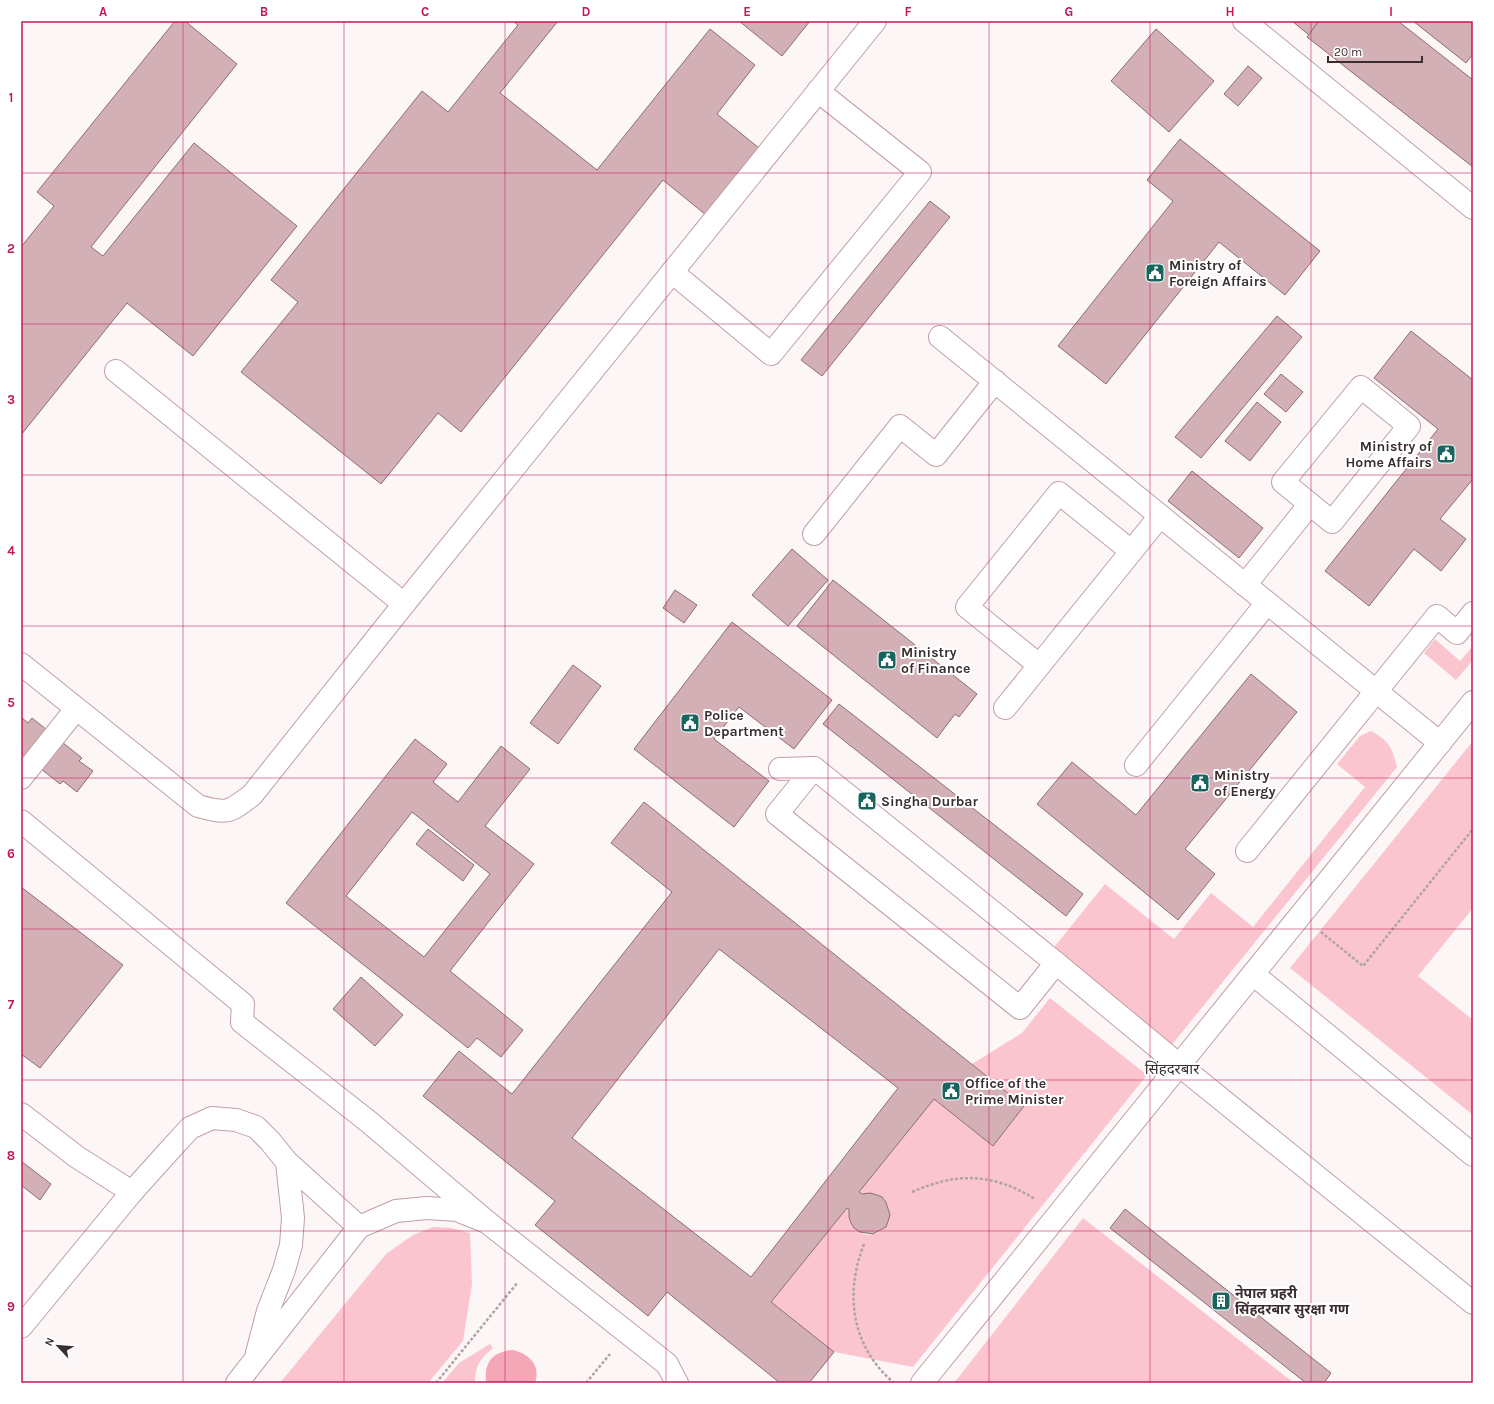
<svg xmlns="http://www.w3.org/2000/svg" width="1494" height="1404" font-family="Karla,'Noto Sans Devanagari',sans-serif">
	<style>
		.green { fill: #fbc5cf }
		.water { fill: #f4a7b6 }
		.building { fill: #d3b0b6; stroke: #8c6d72; fill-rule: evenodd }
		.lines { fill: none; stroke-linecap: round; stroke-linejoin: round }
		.minor-casing { stroke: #c19fa5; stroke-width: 24 }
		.path { stroke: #aea4a5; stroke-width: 2.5; stroke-dasharray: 3 2; stroke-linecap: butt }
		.minor { stroke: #fff; stroke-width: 22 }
		.grid { fill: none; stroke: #c2185b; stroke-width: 1; stroke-opacity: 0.55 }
		.labels { text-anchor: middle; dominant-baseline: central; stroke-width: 4; stroke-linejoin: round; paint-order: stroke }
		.poi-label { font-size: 14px; font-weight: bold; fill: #3a2d2f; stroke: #fff; text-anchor: start }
		.neighbourhood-label { font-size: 15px; fill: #3a2d2f; stroke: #fff }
		.neatline { fill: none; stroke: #c2185b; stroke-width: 1.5 }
		.grid-label { font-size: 13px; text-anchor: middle; font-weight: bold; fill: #c2185b }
	</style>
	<rect width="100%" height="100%" fill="#fdf6f7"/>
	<g class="green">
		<path d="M 1435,639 L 1460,661 L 1473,646 L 1473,660 L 1456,680 L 1424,653 Z"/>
		<path d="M 1371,731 C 1389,741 1392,747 1397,767 L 1166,1052 L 1047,956 L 1105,884 L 1174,939 L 1211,893 L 1253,927 L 1365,787 L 1337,764 L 1360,736 Z"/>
		<path d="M 1473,741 L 1473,908 L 1418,976 L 1473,1020 L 1473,1115 L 1290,968 Z"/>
		<path d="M 1050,998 L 1147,1075 L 913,1367 L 834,1352 L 771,1302 L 847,1208 L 849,1209 C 849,1218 850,1226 858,1231 C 888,1251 908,1188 862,1194 L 859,1192 L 934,1099 L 993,1146 L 1024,1106 L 972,1064 L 1022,1033 Z"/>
		<path d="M 1083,1218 L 1294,1383 L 954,1383 Z"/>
		<path d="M 433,1227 L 451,1228 L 470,1233 L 472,1284 L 463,1341 L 428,1383 L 280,1383 L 386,1254 L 413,1235 Z"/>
		<path d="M 490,1344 L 493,1348 C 480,1359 475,1366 475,1383 L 442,1383 L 459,1363 Z"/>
	</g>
	<path class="water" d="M 513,1350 C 529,1354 541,1365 535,1383 L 486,1383 C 484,1362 492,1352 513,1350 Z"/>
	<g class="building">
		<path d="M 175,21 L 185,21 L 237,64 L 91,247 L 103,256 L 194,143 L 297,226 L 193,356 L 127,303 L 21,435 L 21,247 L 54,206 L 37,192 Z"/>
		<path d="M 513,21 L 558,21 L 500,93 L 597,170 L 710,29 L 755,65 L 717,114 L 759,148 L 706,215 L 663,180 L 461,432 L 438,413 L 381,484 L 241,372 L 298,302 L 271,280 L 422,91 L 448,112 L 518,25 Z"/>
		<path d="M 739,21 L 810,21 L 782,56 Z"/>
		<path d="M 1292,21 L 1319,21 L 1309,35 Z"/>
		<path d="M 1319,21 L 1398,21 L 1473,80 L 1473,167 L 1307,37 Z"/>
		<path d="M 1413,21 L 1473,21 L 1473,54 L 1466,63 Z"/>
		<path d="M 1156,29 L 1214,81 L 1169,132 L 1111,81 Z"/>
		<path d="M 1248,66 L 1262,78 L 1238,106 L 1224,94 Z"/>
		<path d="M 1180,139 L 1320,251 L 1285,295 L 1219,242 L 1106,384 L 1058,346 L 1173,201 L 1147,180 Z"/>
		<path d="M 930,201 L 950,217 L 822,376 L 801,360 Z"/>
		<path d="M 1277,316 L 1302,337 L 1201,458 L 1175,437 Z"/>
		<path d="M 1411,331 L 1473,380 L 1473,479 L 1440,519 L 1466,539 L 1441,571 L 1414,549 L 1369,606 L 1325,571 L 1438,429 L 1374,378 Z"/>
		<path d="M 1281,374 L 1303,392 L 1286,412 L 1264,394 Z"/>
		<path d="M 1257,402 L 1281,422 L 1250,461 L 1225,441 Z"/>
		<path d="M 1192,471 L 1263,528 L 1239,558 L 1168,501 Z"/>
		<path d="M 792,549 L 828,580 L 788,626 L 752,595 Z"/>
		<path d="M 833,580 L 977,694 L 959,717 L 955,714 L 937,738 L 797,626 Z"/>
		<path d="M 675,590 L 697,605 L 684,623 L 663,608 Z"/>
		<path d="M 732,622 L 832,700 L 794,749 L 739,707 L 714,739 L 769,781 L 734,827 L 634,749 Z"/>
		<path d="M 573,665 L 601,686 L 558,744 L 530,723 Z"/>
		<path d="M 1251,674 L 1297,712 L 1185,849 L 1215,874 L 1178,920 L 1037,804 L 1072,762 L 1136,815 Z"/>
		<path d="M 839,704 L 1083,894 L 1066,916 L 823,724 Z"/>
		<path d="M 21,717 L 28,723 L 32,718 L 82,758 L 79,761 L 93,771 L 77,792 L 63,781 L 60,784 L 21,753 Z"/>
		<path d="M 415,739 L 447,764 L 433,782 L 458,802 L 501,746 L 530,769 L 485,826 L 534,864 L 450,971 L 523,1030 L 501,1057 L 477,1038 L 468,1048 L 286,903 ZM 412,812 L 490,874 L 424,957 L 346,896 Z"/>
		<path d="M 644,802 L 1024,1106 L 993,1146 L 934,1099 L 859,1192 L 862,1194 L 870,1193 L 877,1195 L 882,1197 L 886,1202 L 890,1215 L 886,1227 L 873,1234 L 860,1232 L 854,1228 L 851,1223 L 849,1217 L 849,1209 L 847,1208 L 771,1302 L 834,1352 L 809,1383 L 780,1383 L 667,1292 L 648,1316 L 535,1225 L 555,1201 L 423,1096 L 459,1051 L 512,1094 L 672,892 L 611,843 ZM 719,949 L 898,1088 L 751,1277 L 572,1138 Z"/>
		<path d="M 428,829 L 474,865 L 463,881 L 416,844 Z"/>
		<path d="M 21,887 L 123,965 L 40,1068 L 21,1054 Z"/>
		<path d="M 361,977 L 403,1015 L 375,1046 L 333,1009 Z"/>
		<path d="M 21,1161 L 51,1184 L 40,1200 L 21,1185 Z"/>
		<path d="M 1125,1209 L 1331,1373 L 1324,1383 L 1306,1383 L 1110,1228 Z"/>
	</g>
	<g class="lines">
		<defs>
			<g id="minor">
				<path d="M 1244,21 L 1473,208"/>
				<path d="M 672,272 L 771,354 L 920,172 L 818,91"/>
				<path d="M 940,337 L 1440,743"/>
				<path d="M 116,371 L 404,604"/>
				<path d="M 1361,387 L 1409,426 L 1332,522 L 1283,482 Z"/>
				<path d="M 814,534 L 900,426 L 936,455 L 995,381"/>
				<path d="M 1245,585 L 1310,504"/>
				<path d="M 21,664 L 198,806 C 227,814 229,813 252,795 L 404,604 L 875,21"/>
				<path d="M 1039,665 L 967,607 L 1059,493 L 1131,551"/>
				<path d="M 1005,708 L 1160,516"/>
				<path d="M 1136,765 L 1267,603"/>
				<path d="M 814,768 L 777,814 L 1020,1008 L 1056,963"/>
				<path d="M 780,769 L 814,768 L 1056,963 L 1179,1065 L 1473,1303"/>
				<path d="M 21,778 L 76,709"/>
				<path d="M 21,821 L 243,1004 L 242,1022 L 369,1122 L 487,1222"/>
				<path d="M 1247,851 L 1437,616 L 1457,633 L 1473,613"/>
				<path d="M 1253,974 L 1473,1155"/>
				<path d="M 21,1114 L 77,1157 L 132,1192"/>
				<path d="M 21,1327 L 132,1192 L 168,1152 L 190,1128 L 212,1118 L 236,1120 L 256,1127 L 270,1141 L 287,1162 L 359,1227"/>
				<path d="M 257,1353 L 268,1311 L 284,1270 L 291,1245 L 293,1218 L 287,1162"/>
				<path d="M 237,1383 L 359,1227 L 396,1211 L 427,1208 L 457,1210 L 487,1222 L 667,1364 L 677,1383"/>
				<path d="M 922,1383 L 1473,702"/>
			</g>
		</defs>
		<use href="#minor" class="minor-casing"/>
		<g class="path">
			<path d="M 1321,932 L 1363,966 L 1473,829"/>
			<path d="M 912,1192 C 957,1172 993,1173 1035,1199"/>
			<path d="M 864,1244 C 844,1295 852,1347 894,1383"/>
			<path d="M 436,1383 L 518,1282"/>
			<path d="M 586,1383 L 610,1354"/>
		</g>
		<use href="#minor" class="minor"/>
	</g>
	<path class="grid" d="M 183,21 L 183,1383M 344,21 L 344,1383M 505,21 L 505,1383M 666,21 L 666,1383M 828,21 L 828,1383M 989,21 L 989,1383M 1150,21 L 1150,1383M 1311,21 L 1311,1383M 21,173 L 1473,173M 21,324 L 1473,324M 21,475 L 1473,475M 21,626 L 1473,626M 21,778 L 1473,778M 21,929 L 1473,929M 21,1080 L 1473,1080M 21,1231 L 1473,1231"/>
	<defs>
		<symbol id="civic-square" viewBox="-11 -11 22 22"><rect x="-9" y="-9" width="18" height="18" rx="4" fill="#18645e" stroke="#fff"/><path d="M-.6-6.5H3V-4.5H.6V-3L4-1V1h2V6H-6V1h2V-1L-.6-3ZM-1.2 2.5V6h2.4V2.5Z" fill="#fff"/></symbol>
		<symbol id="building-square" viewBox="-11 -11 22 22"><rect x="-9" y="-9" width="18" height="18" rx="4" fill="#18645e" stroke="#fff"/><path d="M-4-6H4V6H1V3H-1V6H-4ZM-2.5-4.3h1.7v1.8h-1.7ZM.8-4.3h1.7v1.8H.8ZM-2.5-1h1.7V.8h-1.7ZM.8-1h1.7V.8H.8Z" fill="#fff"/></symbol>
	</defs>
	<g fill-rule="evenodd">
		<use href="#civic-square" x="1144" y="262" width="22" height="22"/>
		<use href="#civic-square" x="1435" y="443" width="22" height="22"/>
		<use href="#civic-square" x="876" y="649" width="22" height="22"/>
		<use href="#civic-square" x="679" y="712" width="22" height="22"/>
		<use href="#civic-square" x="1189" y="772" width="22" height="22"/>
		<use href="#civic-square" x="856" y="790" width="22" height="22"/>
		<use href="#civic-square" x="940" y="1080" width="22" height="22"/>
		<use href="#building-square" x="1210" y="1290" width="22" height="22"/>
	</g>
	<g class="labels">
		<g class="poi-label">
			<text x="1169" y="265">Ministry of<tspan x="1169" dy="16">Foreign Affairs</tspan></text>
			<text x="1432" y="446" text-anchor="end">Ministry of<tspan x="1432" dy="16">Home Affairs</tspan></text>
			<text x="901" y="652">Ministry<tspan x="901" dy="16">of Finance</tspan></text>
			<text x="704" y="715">Police<tspan x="704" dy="16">Department</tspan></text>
			<text x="1214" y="775">Ministry<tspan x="1214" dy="16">of Energy</tspan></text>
			<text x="881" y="801">Singha Durbar</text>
			<text x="965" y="1083">Office of the<tspan x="965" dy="16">Prime Minister</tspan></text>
			<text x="1235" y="1293">नेपाल प्रहरी<tspan x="1235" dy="16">सिंहदरबार सुरक्षा गण</tspan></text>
		</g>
		<g class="neighbourhood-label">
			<text x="1172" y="1069">सिंहदरबार</text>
		</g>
	</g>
	<rect width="1494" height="1404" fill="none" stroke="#ffffff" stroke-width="44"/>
	<g transform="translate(58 1346) rotate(296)" stroke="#ffffff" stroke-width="3" paint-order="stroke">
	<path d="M0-3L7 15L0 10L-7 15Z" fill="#3a2d2f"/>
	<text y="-6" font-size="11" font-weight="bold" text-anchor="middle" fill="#3a2d2f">N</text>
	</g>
	<path d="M1328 56v6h94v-6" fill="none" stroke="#3a2d2f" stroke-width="2"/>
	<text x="1334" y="56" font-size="12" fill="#3a2d2f" stroke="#ffffff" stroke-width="3" paint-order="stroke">20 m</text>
	<rect x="22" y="22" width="1450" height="1360" class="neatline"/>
	<g class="grid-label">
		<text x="103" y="16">A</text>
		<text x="264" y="16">B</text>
		<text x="425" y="16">C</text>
		<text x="586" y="16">D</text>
		<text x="747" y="16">E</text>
		<text x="908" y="16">F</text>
		<text x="1069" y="16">G</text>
		<text x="1230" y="16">H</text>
		<text x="1391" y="16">I</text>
		<text x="11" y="102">1</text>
		<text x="11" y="253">2</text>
		<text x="11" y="404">3</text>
		<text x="11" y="555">4</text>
		<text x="11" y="707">5</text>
		<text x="11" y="858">6</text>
		<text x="11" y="1009">7</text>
		<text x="11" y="1160">8</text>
		<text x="11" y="1311">9</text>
	</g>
</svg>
